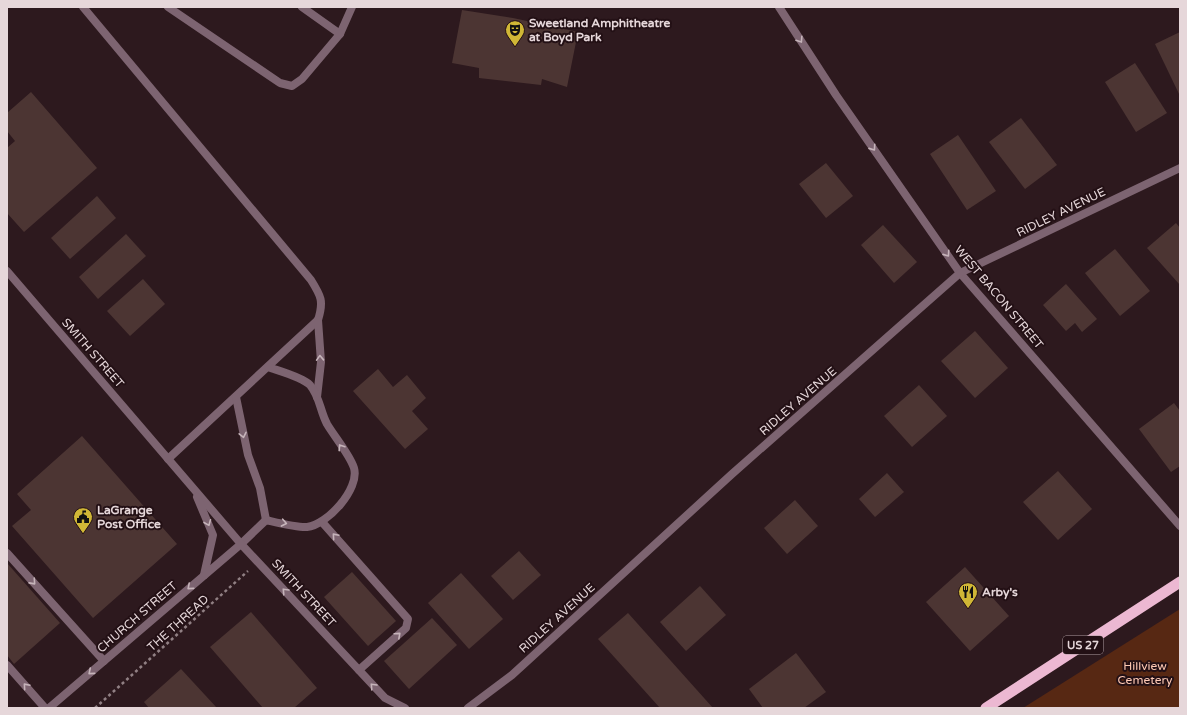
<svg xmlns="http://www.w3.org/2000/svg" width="1187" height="715" font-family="'Varela Round',sans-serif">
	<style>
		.green { fill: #572813 }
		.building { fill: #4c3533 }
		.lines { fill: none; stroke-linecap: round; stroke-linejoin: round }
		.path { stroke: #918084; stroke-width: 2.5; stroke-dasharray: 3 3; stroke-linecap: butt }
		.service { stroke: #7d6471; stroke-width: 8 }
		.minor { stroke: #7d6471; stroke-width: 8 }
		.trunk { stroke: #ecb8d2; stroke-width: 11 }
		.oneway { stroke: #c6b4ba }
		.labels { text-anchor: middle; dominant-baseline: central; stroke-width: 4; stroke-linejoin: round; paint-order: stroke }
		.shield { fill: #231015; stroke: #ac9b9f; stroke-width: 1 }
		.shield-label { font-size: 11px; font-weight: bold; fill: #e6d7da }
		.poi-label { font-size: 12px; font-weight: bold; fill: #e6d7da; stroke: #231015; text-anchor: start }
		.street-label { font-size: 12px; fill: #e6d7da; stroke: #231015 }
		.park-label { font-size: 12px; fill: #fec9b4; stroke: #231015 }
	</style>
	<rect width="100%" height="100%" fill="#2d191e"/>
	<path class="green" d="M 1180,609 L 1180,708 L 1023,708 Z"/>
	<g class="building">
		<path d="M 462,10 L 513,18 L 578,32 L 567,87 L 542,79 L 541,85 L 479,78 L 479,68 L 452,63 Z"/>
		<path d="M 1180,32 L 1180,96 L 1155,44 Z"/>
		<path d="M 1135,63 L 1167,113 L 1136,132 L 1105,82 Z"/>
		<path d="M 31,92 L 97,168 L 24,232 L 7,213 L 7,148 L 15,141 L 7,131 L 7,113 Z"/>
		<path d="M 1021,118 L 1057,165 L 1025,189 L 989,142 Z"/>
		<path d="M 958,135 L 996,191 L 967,210 L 930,154 Z"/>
		<path d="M 826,163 L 853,196 L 826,218 L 799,184 Z"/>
		<path d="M 97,196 L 116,218 L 70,259 L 51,238 Z"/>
		<path d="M 1176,223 L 1180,228 L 1180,285 L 1147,248 Z"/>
		<path d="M 883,225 L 917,262 L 894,283 L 861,245 Z"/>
		<path d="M 126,234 L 146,256 L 98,299 L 79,277 Z"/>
		<path d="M 1115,249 L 1150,291 L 1120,316 L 1085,273 Z"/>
		<path d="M 143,279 L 165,304 L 130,336 L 107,311 Z"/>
		<path d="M 1066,284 L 1097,319 L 1082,332 L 1075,323 L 1066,331 L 1043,305 Z"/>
		<path d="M 975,331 L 1008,368 L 975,398 L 941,361 Z"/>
		<path d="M 378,369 L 393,387 L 407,375 L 426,398 L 412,411 L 428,429 L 405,449 L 353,391 Z"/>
		<path d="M 919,385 L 947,416 L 912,447 L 884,416 Z"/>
		<path d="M 1174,403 L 1180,411 L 1180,466 L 1171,472 L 1139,429 Z"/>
		<path d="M 82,436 L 177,544 L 93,618 L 12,526 L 31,510 L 17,494 Z"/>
		<path d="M 1058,471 L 1092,509 L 1058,540 L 1023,502 Z"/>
		<path d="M 887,473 L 904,492 L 875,517 L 859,499 Z"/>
		<path d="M 795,500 L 818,526 L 787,554 L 764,528 Z"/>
		<path d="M 519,551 L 541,575 L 513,600 L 491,576 Z"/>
		<path d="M 7,563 L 60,623 L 14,664 L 7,655 Z"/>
		<path d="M 965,567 L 1009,616 L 970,651 L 926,602 Z"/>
		<path d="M 352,572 L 396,621 L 368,646 L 324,597 Z"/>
		<path d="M 461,573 L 503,619 L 469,649 L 428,603 Z"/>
		<path d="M 700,586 L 726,615 L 686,651 L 660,622 Z"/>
		<path d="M 251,612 L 317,688 L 294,708 L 263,708 L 210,647 Z"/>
		<path d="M 628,613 L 713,708 L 660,708 L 598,639 Z"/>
		<path d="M 432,618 L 457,645 L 409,689 L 384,661 Z"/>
		<path d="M 796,653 L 826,692 L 804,708 L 763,708 L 749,689 Z"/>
		<path d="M 181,669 L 217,708 L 149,708 L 144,702 Z"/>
	</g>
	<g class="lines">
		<path class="path" d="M 95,708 L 248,571"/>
		<g class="service">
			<path d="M 83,7 L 311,280 C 321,296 324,301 318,320 L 168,459"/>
			<path d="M 168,7 L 280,83 L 292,86 L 302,79 L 340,34 L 352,7"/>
			<path d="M 302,7 L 340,34"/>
			<path d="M 236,397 L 248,455 L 260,488 L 266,520"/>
			<path d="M 317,397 L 321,362 L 318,320"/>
			<path d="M 322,522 L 408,619 L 406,628 L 359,670"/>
			<path d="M 241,544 L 266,520 C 275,522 299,528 307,527 C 327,525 360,489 354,468 C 350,455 334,436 327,424 C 320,411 320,397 310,385 C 302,377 279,371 268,367"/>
			<path d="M 7,553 L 104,661"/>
			<path d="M 7,665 L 45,708"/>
		</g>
		<g class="minor">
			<path d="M 779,7 L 836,95 L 960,273 L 1180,526"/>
			<path d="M 7,271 L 241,544 L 385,698 L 405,708"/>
			<path d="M 197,497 L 213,535 L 204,575"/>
			<path d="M 49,708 L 241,544"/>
			<path d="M 468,708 L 512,675 L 732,474 L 960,273 L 1180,168"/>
		</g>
		<path class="trunk" d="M 986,708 L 1180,582"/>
	</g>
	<defs><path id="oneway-chevron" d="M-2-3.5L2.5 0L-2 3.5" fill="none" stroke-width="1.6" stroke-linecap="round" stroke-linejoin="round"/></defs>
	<g class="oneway">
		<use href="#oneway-chevron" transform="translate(800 40) rotate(57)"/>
		<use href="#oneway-chevron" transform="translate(873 148) rotate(55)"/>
		<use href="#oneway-chevron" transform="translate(947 254) rotate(55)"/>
		<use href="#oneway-chevron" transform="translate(320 358) rotate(-92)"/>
		<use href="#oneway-chevron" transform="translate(243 435) rotate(78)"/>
		<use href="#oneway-chevron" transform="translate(341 447) rotate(-123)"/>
		<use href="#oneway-chevron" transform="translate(208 523) rotate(68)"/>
		<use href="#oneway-chevron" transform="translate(284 523) rotate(11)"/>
		<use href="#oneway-chevron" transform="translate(335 536) rotate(-131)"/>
		<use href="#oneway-chevron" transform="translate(33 582) rotate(48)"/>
		<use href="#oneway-chevron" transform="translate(190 587) rotate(139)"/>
		<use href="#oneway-chevron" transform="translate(285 591) rotate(-133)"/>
		<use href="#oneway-chevron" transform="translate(398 635) rotate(-42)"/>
		<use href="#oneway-chevron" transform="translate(91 672) rotate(140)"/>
		<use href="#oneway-chevron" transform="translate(26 686) rotate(-131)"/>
		<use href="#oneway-chevron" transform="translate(373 686) rotate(-133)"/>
	</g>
	<defs>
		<symbol id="theatre-pin" viewBox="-11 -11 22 30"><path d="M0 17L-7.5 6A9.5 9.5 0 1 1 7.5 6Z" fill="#d0b736" stroke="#231015"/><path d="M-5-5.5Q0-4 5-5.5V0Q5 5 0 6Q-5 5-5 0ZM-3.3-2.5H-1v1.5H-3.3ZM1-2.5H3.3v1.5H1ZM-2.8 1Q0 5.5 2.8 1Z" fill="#111"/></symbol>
		<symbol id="civic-pin" viewBox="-11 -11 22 30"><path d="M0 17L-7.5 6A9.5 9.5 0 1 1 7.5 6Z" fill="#d0b736" stroke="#231015"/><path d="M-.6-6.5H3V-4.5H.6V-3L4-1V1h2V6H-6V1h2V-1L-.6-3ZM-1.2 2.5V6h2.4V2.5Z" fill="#111"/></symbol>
		<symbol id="restaurant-pin" viewBox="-11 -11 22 30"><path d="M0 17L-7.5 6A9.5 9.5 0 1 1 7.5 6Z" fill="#d0b736" stroke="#231015"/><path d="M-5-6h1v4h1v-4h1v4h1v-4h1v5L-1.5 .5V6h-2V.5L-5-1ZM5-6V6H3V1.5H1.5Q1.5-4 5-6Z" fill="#111"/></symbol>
	</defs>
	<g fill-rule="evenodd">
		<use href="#theatre-pin" x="504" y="19" width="22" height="30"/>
		<use href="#civic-pin" x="72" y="506" width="22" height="30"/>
		<use href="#restaurant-pin" x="957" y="581" width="22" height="30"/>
	</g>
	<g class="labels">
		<rect class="shield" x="1063" y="636" width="40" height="18" rx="3"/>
		<g class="shield-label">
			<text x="1083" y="645">US 27</text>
		</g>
		<g class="poi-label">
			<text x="529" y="23">Sweetland Amphitheatre<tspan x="529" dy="14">at Boyd Park</tspan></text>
			<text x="97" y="510">LaGrange<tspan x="97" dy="14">Post Office</tspan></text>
			<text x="982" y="592">Arby's</text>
		</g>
		<g class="street-label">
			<text transform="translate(1061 212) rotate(-26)">RIDLEY AVENUE</text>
			<text transform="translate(999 297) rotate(50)">WEST BACON STREET</text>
			<text transform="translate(93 353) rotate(49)">SMITH STREET</text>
			<text transform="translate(798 401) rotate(-41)">RIDLEY AVENUE</text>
			<text transform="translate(304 593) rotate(47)">SMITH STREET</text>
			<text transform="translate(137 617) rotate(-41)">CHURCH STREET</text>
			<text transform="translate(557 618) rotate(-42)">RIDLEY AVENUE</text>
			<text transform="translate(178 623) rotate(-42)">THE THREAD</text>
		</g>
		<g class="park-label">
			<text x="1145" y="666">Hillview<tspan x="1145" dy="14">Cemetery</tspan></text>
		</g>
	</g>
	<rect width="1187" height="715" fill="none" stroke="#e6d7da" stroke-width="16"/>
</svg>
